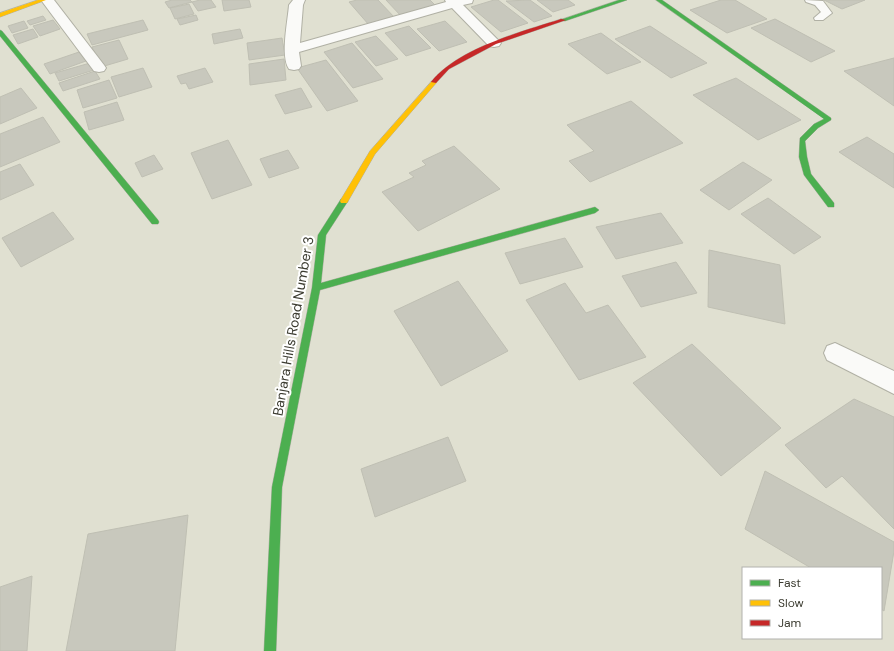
<svg xmlns="http://www.w3.org/2000/svg" width="894" height="651" font-family="'DM Sans',sans-serif">
	<style>
		.building { fill: #c8c8bd; stroke: #bfbfb3 }
		.lines { fill: none; stroke-linecap: round; stroke-linejoin: round }
		.lane-casing { stroke: #b0b0a4; stroke-width: 2 }
		.street-casing { stroke: #b0b0a4; stroke-width: 2 }
		.fast-casing { stroke: #b0b0a4; stroke-width: 1 }
		.slow-casing { stroke: #b0b0a4; stroke-width: 1 }
		.jam-casing { stroke: #b0b0a4; stroke-width: 1 }
		.lane { fill: #fafaf8; fill-rule: evenodd }
		.street { fill: #fafaf8; fill-rule: evenodd }
		.fast { fill: #4caf50; fill-rule: evenodd }
		.slow { fill: #ffc107; fill-rule: evenodd }
		.jam { fill: #c62828; fill-rule: evenodd }
		.labels { text-anchor: middle; dominant-baseline: central; stroke-width: 4; stroke-linejoin: round; paint-order: stroke }
		.street-label { font-size: 14px; fill: #3d3d32; stroke: #fff }
	</style>
	<rect width="100%" height="100%" fill="#e0e0d1"/>
	<g class="building">
		<path d="M 172,0 L 190,0 L 192,2 L 169,8 L 165,2 Z"/>
		<path d="M 200,0 L 211,0 L 216,7 L 198,11 L 192,2 Z"/>
		<path d="M 222,0 L 249,0 L 251,7 L 224,11 Z"/>
		<path d="M 357,0 L 378,0 L 395,18 L 369,25 L 349,2 Z"/>
		<path d="M 386,0 L 430,0 L 436,6 L 401,16 Z"/>
		<path d="M 494,0 L 498,0 L 528,23 L 501,32 L 471,7 Z"/>
		<path d="M 530,0 L 552,16 L 534,22 L 506,1 Z"/>
		<path d="M 537,0 L 568,0 L 575,5 L 553,12 Z"/>
		<path d="M 721,0 L 735,0 L 767,19 L 727,33 L 690,10 Z"/>
		<path d="M 824,0 L 865,0 L 842,9 Z"/>
		<path d="M 189,4 L 194,14 L 175,19 L 170,8 Z"/>
		<path d="M 196,15 L 198,20 L 180,25 L 177,19 Z"/>
		<path d="M 43,16 L 46,20 L 30,25 L 27,21 Z"/>
		<path d="M 775,19 L 835,51 L 811,62 L 751,28 Z"/>
		<path d="M 53,20 L 60,29 L 40,36 L 33,26 Z"/>
		<path d="M 143,20 L 148,30 L 92,45 L 87,34 Z"/>
		<path d="M 24,21 L 28,28 L 12,33 L 8,26 Z"/>
		<path d="M 445,21 L 467,42 L 439,51 L 417,29 Z"/>
		<path d="M 409,26 L 431,48 L 406,56 L 385,33 Z"/>
		<path d="M 650,26 L 707,63 L 671,78 L 615,39 Z"/>
		<path d="M 33,29 L 38,37 L 18,44 L 13,35 Z"/>
		<path d="M 240,29 L 243,38 L 214,44 L 212,34 Z"/>
		<path d="M 601,33 L 641,62 L 607,74 L 568,44 Z"/>
		<path d="M 376,36 L 398,59 L 376,66 L 355,42 Z"/>
		<path d="M 282,38 L 285,55 L 249,60 L 247,43 Z"/>
		<path d="M 119,40 L 128,59 L 101,67 L 92,47 Z"/>
		<path d="M 352,43 L 383,79 L 353,88 L 324,52 Z"/>
		<path d="M 79,52 L 86,61 L 50,74 L 44,64 Z"/>
		<path d="M 894,58 L 894,106 L 844,71 Z"/>
		<path d="M 284,59 L 286,80 L 250,85 L 249,64 Z"/>
		<path d="M 326,60 L 358,101 L 327,111 L 297,68 Z"/>
		<path d="M 90,63 L 94,70 L 59,81 L 55,73 Z"/>
		<path d="M 143,68 L 152,87 L 119,97 L 111,77 Z"/>
		<path d="M 205,68 L 213,82 L 189,89 L 186,83 L 181,84 L 177,76 Z"/>
		<path d="M 95,71 L 100,79 L 63,91 L 59,83 Z"/>
		<path d="M 736,78 L 801,120 L 758,140 L 693,95 Z"/>
		<path d="M 109,80 L 117,98 L 83,108 L 77,90 Z"/>
		<path d="M 21,88 L 37,108 L 0,124 L 0,97 Z"/>
		<path d="M 301,88 L 312,107 L 285,114 L 275,95 Z"/>
		<path d="M 631,101 L 683,143 L 590,182 L 569,161 L 594,151 L 567,125 Z"/>
		<path d="M 117,102 L 124,120 L 89,130 L 84,112 Z"/>
		<path d="M 43,117 L 60,142 L 0,167 L 0,134 Z"/>
		<path d="M 867,137 L 894,154 L 894,188 L 839,152 Z"/>
		<path d="M 228,140 L 252,185 L 212,199 L 191,153 Z"/>
		<path d="M 454,146 L 500,189 L 418,231 L 382,192 L 414,177 L 409,173 L 426,165 L 422,161 Z"/>
		<path d="M 288,150 L 299,168 L 269,178 L 260,159 Z"/>
		<path d="M 154,155 L 163,169 L 142,177 L 135,163 Z"/>
		<path d="M 743,162 L 772,180 L 729,210 L 700,190 Z"/>
		<path d="M 20,164 L 34,185 L 0,200 L 0,172 Z"/>
		<path d="M 768,198 L 821,237 L 794,254 L 741,214 Z"/>
		<path d="M 53,212 L 74,239 L 21,267 L 2,238 Z"/>
		<path d="M 661,213 L 683,243 L 616,259 L 596,227 Z"/>
		<path d="M 565,238 L 583,267 L 520,284 L 505,253 Z"/>
		<path d="M 709,250 L 780,265 L 785,324 L 708,307 Z"/>
		<path d="M 676,262 L 697,293 L 641,307 L 622,276 Z"/>
		<path d="M 458,281 L 508,351 L 441,386 L 394,311 Z"/>
		<path d="M 565,283 L 586,313 L 608,305 L 646,357 L 579,380 L 526,300 Z"/>
		<path d="M 692,344 L 781,428 L 721,476 L 633,383 Z"/>
		<path d="M 854,399 L 894,417 L 894,529 L 842,476 L 826,488 L 785,445 Z"/>
		<path d="M 448,437 L 466,481 L 375,517 L 361,469 Z"/>
		<path d="M 765,471 L 894,542 L 894,551 L 884,611 L 881,609 L 881,568 L 811,568 L 745,529 Z"/>
		<path d="M 188,515 L 175,651 L 66,651 L 88,534 Z"/>
		<path d="M 32,576 L 27,651 L 0,651 L 0,587 Z"/>
	</g>
	<g class="lines">
		<defs>
			<path id="lane" d="M 805,0 L 823,1 L 832,13 L 823,20 L 815,20 L 814,18 L 821,12 L 815,5 L 806,2 Z"/>
			<g id="street">
				<path d="M 41,0 L 54,0 L 104,65 L 106,68 L 104,71 L 99,72 L 94,71 Z"/>
				<path d="M 293,0 L 305,0 L 303,5 L 300,43 L 446,2 L 445,0 L 473,0 L 472,3 L 463,5 L 501,43 L 499,46 L 494,47 L 489,46 L 452,8 L 299,52 L 301,66 L 299,69 L 294,70 L 289,69 C 280,56 288,20 289,5 Z"/>
				<path d="M 835,343 L 894,371 L 894,394 L 827,360 L 824,353 L 827,346 Z"/>
			</g>
			<g id="fast">
				<path d="M 619,0 L 627,0 L 565,21 L 560,20 Z"/>
				<path d="M 656,0 L 662,0 L 831,118 L 831,120 L 818,128 L 805,141 L 807,157 L 811,174 L 834,203 L 834,207 L 828,207 L 804,175 L 799,157 L 800,138 L 814,124 L 824,119 Z"/>
				<path d="M 0,30 L 2,31 L 158,220 L 159,222 L 158,224 L 152,224 L 0,36 Z"/>
				<path d="M 344,198 L 348,201 L 326,235 L 321,283 L 595,207 L 599,210 L 595,213 L 320,290 L 282,487 L 276,651 L 264,651 L 272,487 L 312,288 L 318,235 L 341,199 Z"/>
			</g>
			<g id="slow">
				<path d="M 38,0 L 46,0 L 0,17 L 0,13 Z"/>
				<path d="M 432,81 L 437,82 L 375,154 L 347,203 L 341,203 L 340,201 L 370,151 Z"/>
			</g>
			<path id="jam" d="M 561,19 L 566,20 L 496,44 L 449,69 L 436,83 L 431,82 C 458,48 521,32 561,19 Z"/>
		</defs>
		<use href="#lane" class="lane-casing"/>
		<use href="#street" class="street-casing"/>
		<use href="#fast" class="fast-casing"/>
		<use href="#slow" class="slow-casing"/>
		<use href="#jam" class="jam-casing"/>
		<use href="#lane" class="lane"/>
		<use href="#street" class="street"/>
		<use href="#fast" class="fast"/>
		<use href="#slow" class="slow"/>
		<use href="#jam" class="jam"/>
	</g>
	<g class="labels">
		<g class="street-label">
			<text transform="translate(293 326) rotate(-80)">Banjara Hills Road Number 3</text>
		</g>
	</g>
	<rect x="742" y="567" width="140" height="72" fill="#ffffff" stroke="#b1b1ad"/>
	<rect x="750" y="580" width="20" height="6" fill="#4caf50" stroke="#b1b1ad"/>
	<text x="778" y="587" font-size="12" fill="#3d3d32">Fast</text>
	<rect x="750" y="600" width="20" height="6" fill="#ffc107" stroke="#b1b1ad"/>
	<text x="778" y="607" font-size="12" fill="#3d3d32">Slow</text>
	<rect x="750" y="620" width="20" height="6" fill="#c62828" stroke="#b1b1ad"/>
	<text x="778" y="627" font-size="12" fill="#3d3d32">Jam</text>
</svg>
